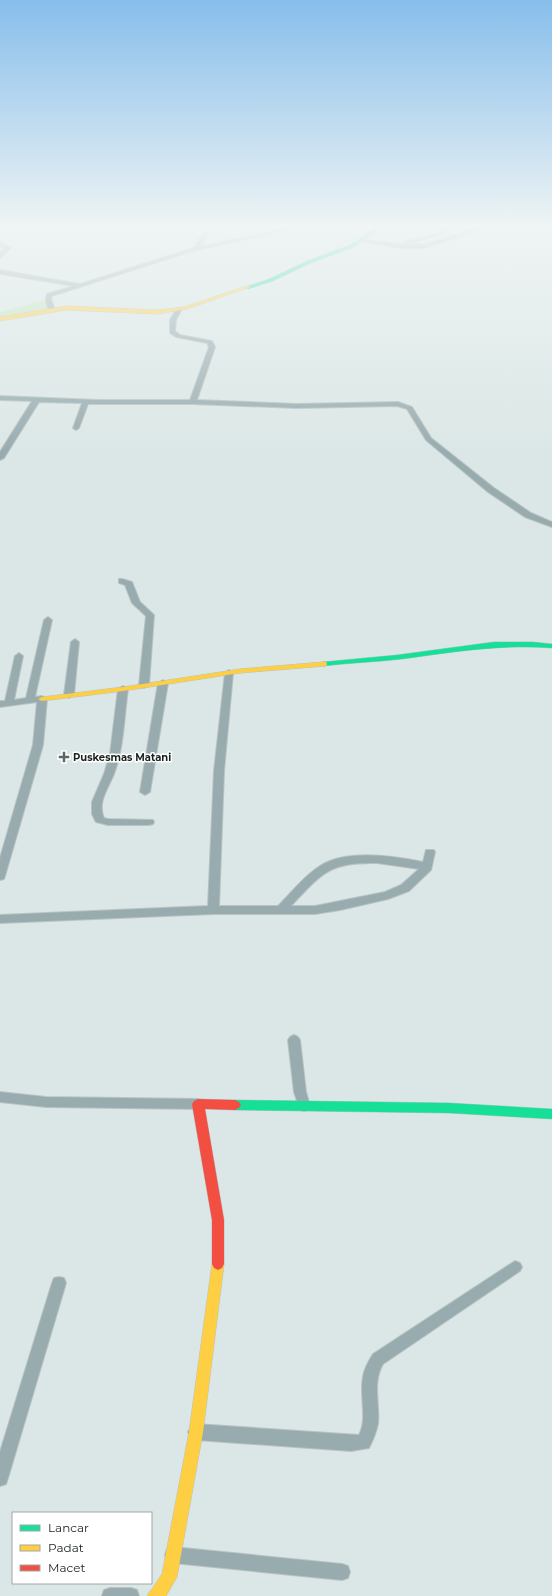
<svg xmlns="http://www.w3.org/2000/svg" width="552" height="1596" font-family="Montserrat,sans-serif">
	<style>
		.green { fill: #c6e3bc }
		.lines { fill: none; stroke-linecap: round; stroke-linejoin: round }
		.street-casing { stroke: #b9c3c2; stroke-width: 2 }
		.fast-casing { stroke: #b9c3c2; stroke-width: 1 }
		.slow-casing { stroke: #b9c3c2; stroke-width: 1 }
		.jam-casing { stroke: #b9c3c2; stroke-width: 1 }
		.street { fill: #98acb0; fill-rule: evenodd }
		.fast { fill: #16e098; fill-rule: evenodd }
		.slow { fill: #ffcf43; fill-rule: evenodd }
		.jam { fill: #f24e42; fill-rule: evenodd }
		.poi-dot { fill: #5e6766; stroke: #fff; stroke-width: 1.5 }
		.labels { text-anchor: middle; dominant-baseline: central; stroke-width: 3; stroke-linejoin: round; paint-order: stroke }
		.poi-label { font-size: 10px; font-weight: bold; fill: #1a2221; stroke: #fff; text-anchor: start }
	</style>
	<rect width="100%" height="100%" fill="#dbe7e6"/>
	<path class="green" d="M 48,299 L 52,310 L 0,319 L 0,312 Z"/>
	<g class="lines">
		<defs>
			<g id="street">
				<path d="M 207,228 L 212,228 L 203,242 L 202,246 L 289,228 L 299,228 L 193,251 L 52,296 L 51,299 L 55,310 L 52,312 C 46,309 45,299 47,294 L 73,286 L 0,274 L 0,270 L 80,284 L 196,247 L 197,242 Z"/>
				<path d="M 443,228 L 448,228 L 441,235 L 407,244 L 404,242 L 437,233 Z"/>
				<path d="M 478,228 L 486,228 L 425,248 L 402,248 L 358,241 L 361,239 L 402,244 L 425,244 Z"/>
				<path d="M 0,242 L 11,248 L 0,258 L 0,253 L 5,248 L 0,246 Z"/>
				<path d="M 177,308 L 182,309 L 176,320 L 175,331 L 180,335 L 212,341 L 215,347 L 197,400 L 297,404 L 398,402 L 412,407 L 431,438 L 494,488 L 531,513 L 552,522 L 552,527 L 525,517 L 488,492 L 426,440 L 407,409 L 397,406 L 297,408 L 193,404 L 88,404 L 79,428 L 76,430 L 73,428 L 82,403 L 39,402 L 4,458 L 0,460 L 0,452 L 32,401 L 0,400 L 0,396 L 97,400 L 190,400 L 209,347 L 207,343 L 176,337 L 170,333 L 170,320 Z"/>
				<path d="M 119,579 L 122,579 L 132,582 L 140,602 L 154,615 L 149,685 L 144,688 L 139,685 L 146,616 L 132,603 L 125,585 L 119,583 Z"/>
				<path d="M 48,617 L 52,620 L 35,697 L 42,696 L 47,699 L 43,745 L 5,876 L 4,879 L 0,880 L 0,858 L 33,745 L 37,702 L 0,707 L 0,701 L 5,701 L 15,656 L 19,653 L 23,656 L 14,700 L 26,698 L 44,620 Z"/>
				<path d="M 75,639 L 79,642 L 74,695 L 69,698 L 64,695 L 71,642 Z"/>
				<path d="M 229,670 L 233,673 L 224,771 L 219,906 L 278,906 C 292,892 304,876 320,866 C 346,849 394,856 423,862 L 426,850 L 434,850 L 435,852 L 431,870 L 409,891 L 388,899 L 340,910 L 315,914 L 213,914 L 0,923 L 0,915 L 208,906 L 214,771 L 225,673 ZM 377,863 L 419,869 L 401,885 L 385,892 L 315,906 L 291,906 C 322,873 329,862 377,863 Z"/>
				<path d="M 163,680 L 168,683 L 150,792 L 145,795 L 140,792 L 158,683 Z"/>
				<path d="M 123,686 L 128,689 C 124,717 124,747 114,774 C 108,789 97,802 104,818 L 108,819 L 153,820 L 154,822 L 153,824 L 149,825 L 108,825 L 96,822 L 92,814 L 92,802 L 104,774 L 110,754 L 118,689 Z"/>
				<path d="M 294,1035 L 298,1037 L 300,1040 L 306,1092 L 310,1106 L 308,1110 L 304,1111 L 300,1110 L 294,1092 L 288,1040 L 290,1037 Z"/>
				<path d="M 0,1092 L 46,1097 L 198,1099 L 202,1100 L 204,1104 L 202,1108 L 198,1109 L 46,1107 L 0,1102 Z"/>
				<path d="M 515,1261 L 520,1263 L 522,1267 L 520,1271 L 383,1364 C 372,1383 380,1403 378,1424 C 376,1433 373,1440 369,1448 L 351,1451 L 196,1440 L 191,1437 L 188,1432 L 191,1427 L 196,1424 L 359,1435 C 368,1418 359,1396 363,1377 C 364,1369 368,1362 373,1354 Z"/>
				<path d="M 59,1277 L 64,1278 L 66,1283 L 8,1478 L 6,1484 L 0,1486 L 0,1452 L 52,1283 L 54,1278 Z"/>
				<path d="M 173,1547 L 342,1564 L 348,1566 L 350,1572 L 348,1578 L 342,1580 L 173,1563 L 167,1561 L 165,1555 L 167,1549 Z"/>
				<path d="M 110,1588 L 131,1588 L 137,1590 L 139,1596 L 102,1596 L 104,1590 Z"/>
			</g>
			<g id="fast">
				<path d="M 376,228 L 381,228 L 354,247 L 311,263 L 273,281 L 248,289 L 245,287 L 269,279 L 307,261 L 350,245 Z"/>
				<path d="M 494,642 L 533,642 L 552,644 L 552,648 C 501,644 453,652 402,659 C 376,662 349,663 323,666 L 319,664 L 323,662 L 397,655 Z"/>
				<path d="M 235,1100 L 449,1103 L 552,1109 L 552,1119 L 449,1113 L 235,1110 L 231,1108 L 229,1105 L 231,1102 Z"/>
			</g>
			<g id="slow">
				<path d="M 246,286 L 251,287 L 187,309 L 158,314 L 66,310 L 0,321 L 0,317 L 66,306 L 158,310 L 184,307 Z"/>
				<path d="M 323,662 L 326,662 L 327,664 L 326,666 L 240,673 L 123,691 L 42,701 L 38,699 L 42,697 L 123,687 L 240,669 Z"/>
				<path d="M 218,1258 L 222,1260 L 224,1264 L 203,1432 L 177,1577 L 166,1596 L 147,1596 L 150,1591 L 152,1589 L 162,1574 L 189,1432 L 212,1264 L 214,1260 Z"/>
			</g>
			<path id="jam" d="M 198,1099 L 235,1100 L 239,1102 L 241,1105 L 239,1108 L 235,1110 L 205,1109 L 224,1220 L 224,1264 L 222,1268 L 218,1270 L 214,1268 L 212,1264 L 212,1220 L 192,1104 L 194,1101 Z"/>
		</defs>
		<use href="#street" class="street-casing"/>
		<use href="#fast" class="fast-casing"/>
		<use href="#slow" class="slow-casing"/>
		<use href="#jam" class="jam-casing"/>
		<use href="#street" class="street"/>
		<use href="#fast" class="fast"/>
		<use href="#slow" class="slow"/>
		<use href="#jam" class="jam"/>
	</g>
	<linearGradient id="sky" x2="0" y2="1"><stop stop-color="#87beeb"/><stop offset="0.5" stop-color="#eff4f4"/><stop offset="1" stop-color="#eff4f4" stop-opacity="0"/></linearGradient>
	<rect width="552" height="452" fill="url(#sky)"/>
	<path class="poi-dot" d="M62 751h4v4h4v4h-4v4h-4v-4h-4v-4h4z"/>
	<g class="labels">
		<g class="poi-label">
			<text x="73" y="757">Puskesmas Matani</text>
		</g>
	</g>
	<rect x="12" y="1512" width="140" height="72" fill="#ffffff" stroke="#a3a7a6"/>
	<rect x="20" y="1525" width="20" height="6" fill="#16e098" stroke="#a3a7a6"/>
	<text x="48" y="1532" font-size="12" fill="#1a2221">Lancar</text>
	<rect x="20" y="1545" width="20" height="6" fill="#ffcf43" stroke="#a3a7a6"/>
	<text x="48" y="1552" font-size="12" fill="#1a2221">Padat</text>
	<rect x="20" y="1565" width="20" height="6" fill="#f24e42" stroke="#a3a7a6"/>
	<text x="48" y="1572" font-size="12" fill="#1a2221">Macet</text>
</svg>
